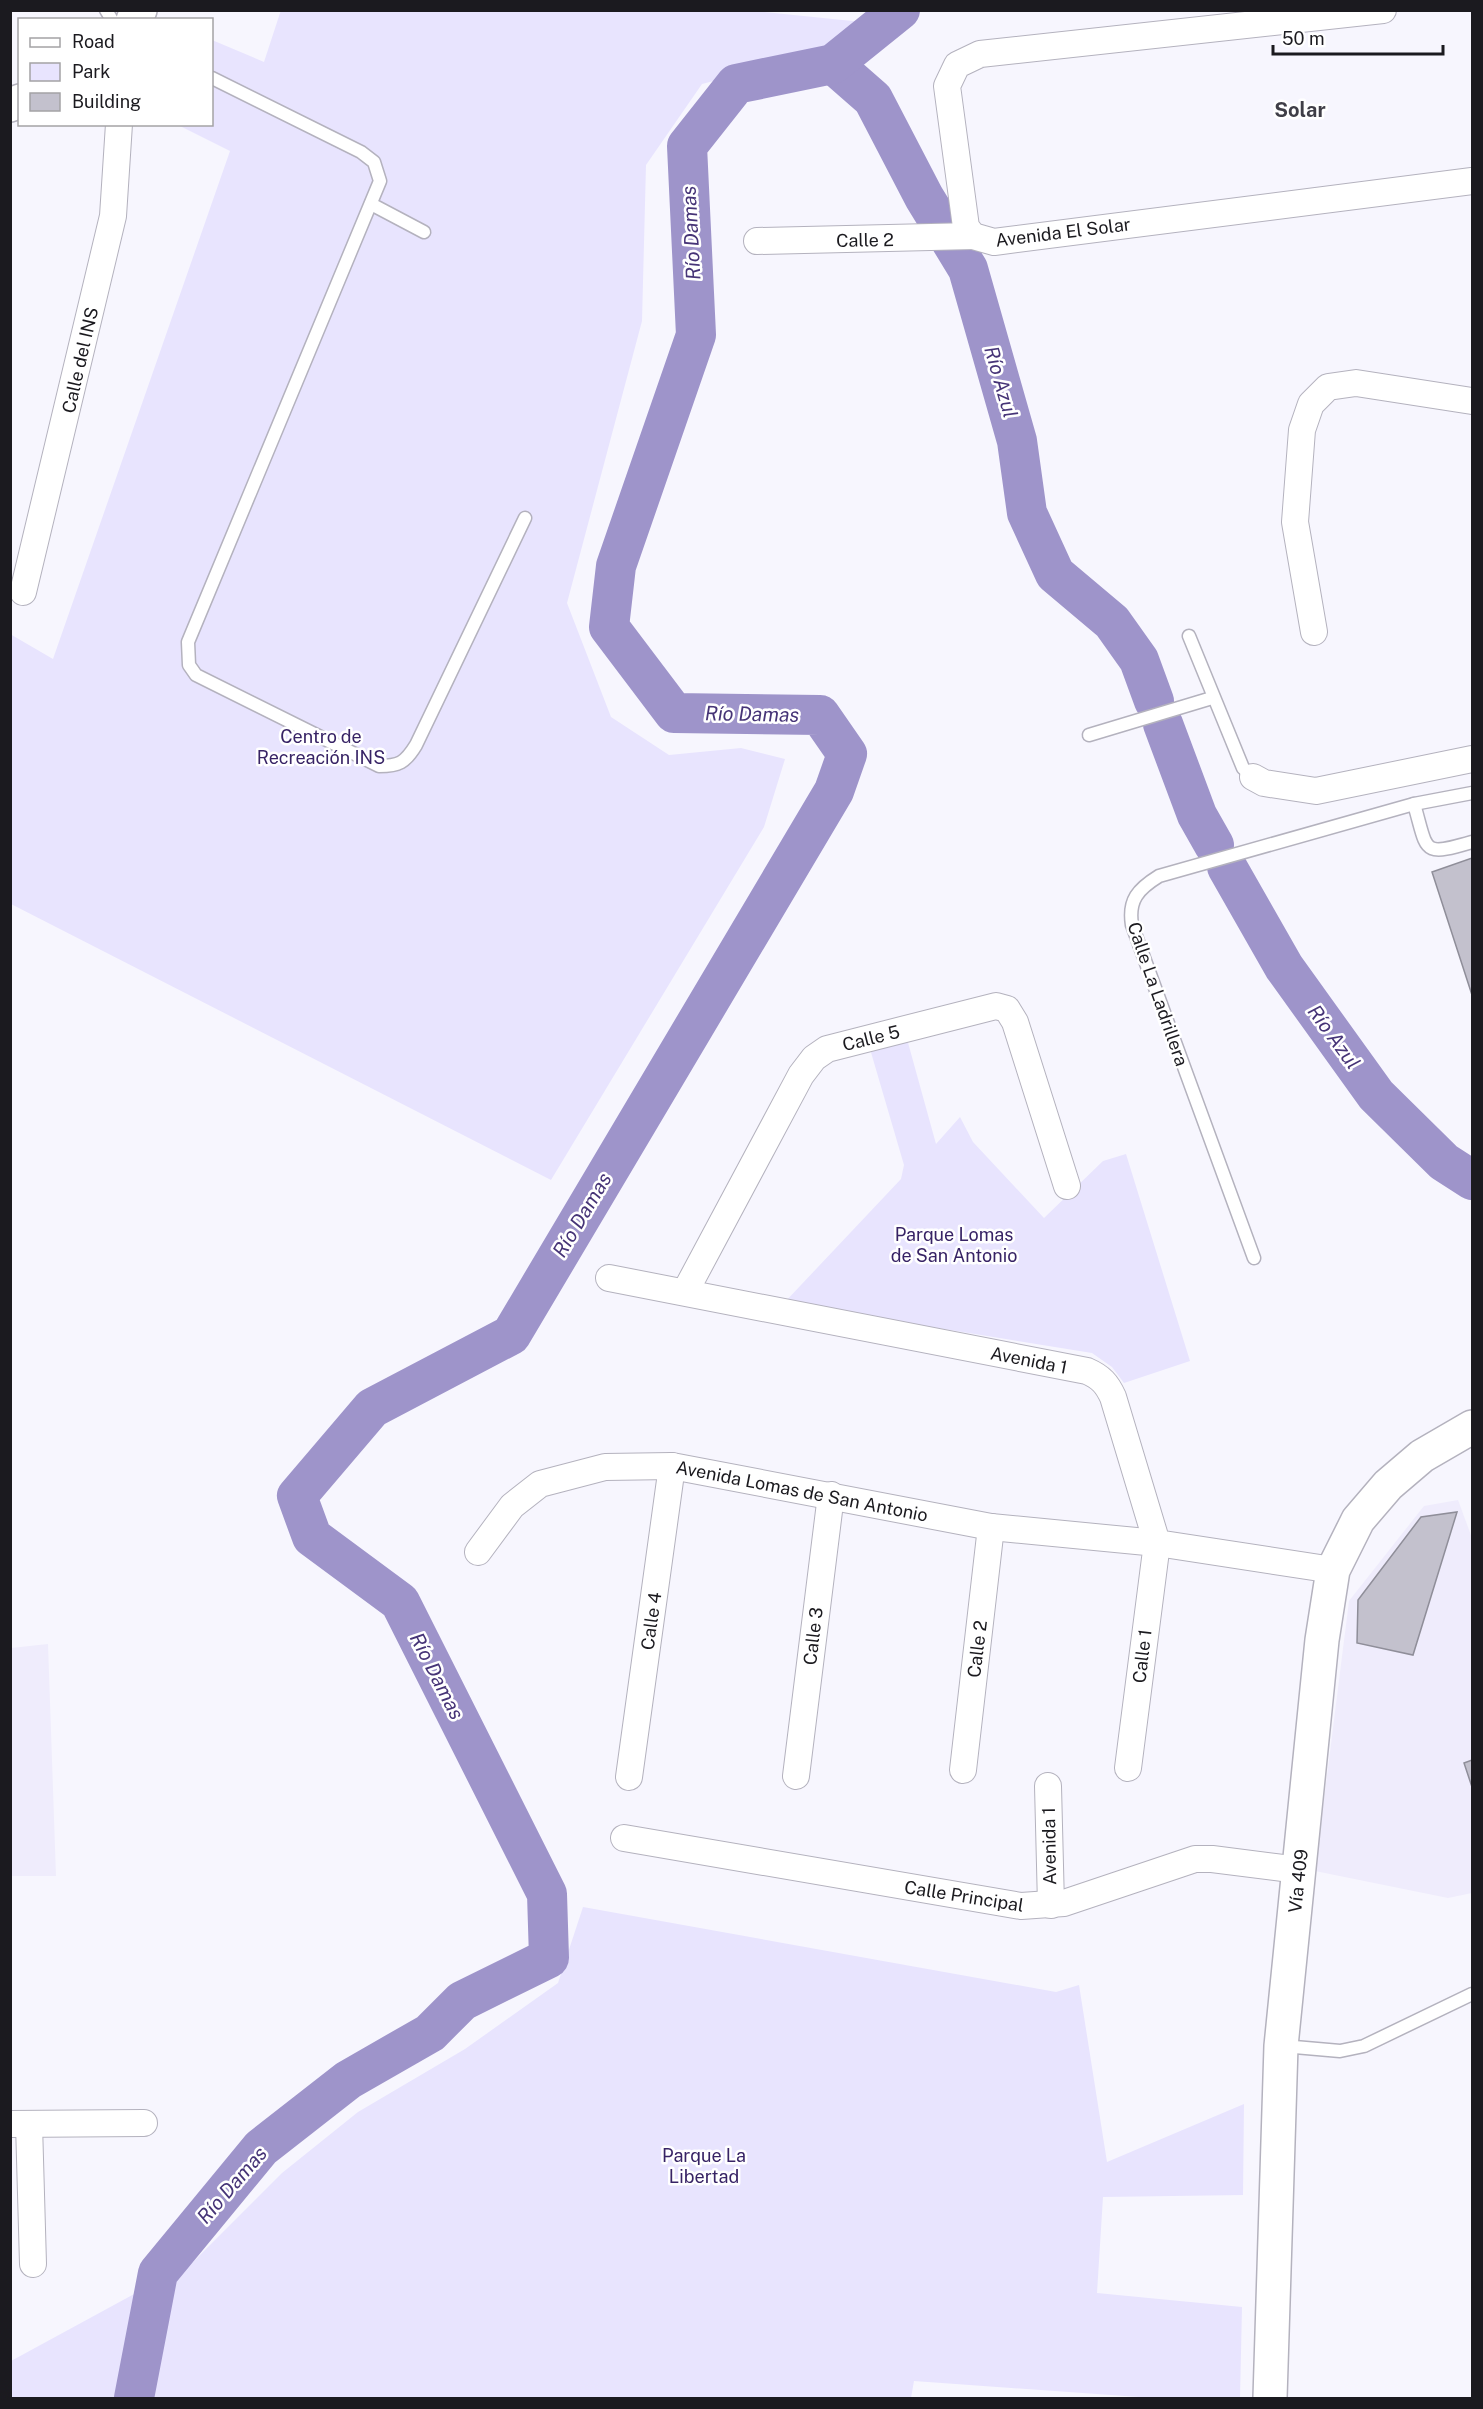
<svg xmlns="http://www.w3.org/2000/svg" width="1483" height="2409" font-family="'Public Sans',sans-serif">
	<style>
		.built { fill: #efecfc }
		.green { fill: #e8e4fe }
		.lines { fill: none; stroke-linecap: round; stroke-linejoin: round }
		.river { stroke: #9e94ca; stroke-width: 40 }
		.building { fill: #c3c1cd; stroke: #8f8e99; stroke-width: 1.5 }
		.lane-casing { stroke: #b4b2be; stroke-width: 15 }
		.street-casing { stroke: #b4b2be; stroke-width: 28 }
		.secondary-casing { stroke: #b4b2be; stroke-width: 36 }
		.lane { stroke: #fff; stroke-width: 12 }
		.street { stroke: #fff; stroke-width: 26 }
		.secondary { stroke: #fff; stroke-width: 33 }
		.labels { text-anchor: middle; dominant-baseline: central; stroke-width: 5; stroke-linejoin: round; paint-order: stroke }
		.street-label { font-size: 18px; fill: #1b1a1f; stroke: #fff }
		.park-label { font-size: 18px; fill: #372365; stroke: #fff }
		.neighbourhood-label { font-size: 20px; font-weight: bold; fill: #3f3e47; stroke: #fff }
		.water-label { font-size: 20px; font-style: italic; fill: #463477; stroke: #fff }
	</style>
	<rect width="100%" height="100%" fill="#f7f6fe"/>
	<g class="built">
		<path d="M 1458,1500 L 1472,1538 L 1472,1893 L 1448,1898 L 1315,1871 L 1349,1601 L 1424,1506 Z"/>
		<path d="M 48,1644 L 56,1876 L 11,1876 L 11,1648 Z"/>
	</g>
	<g class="green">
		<path d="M 281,10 L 745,10 L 862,22 L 828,51 L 702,84 L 646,165 L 642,321 L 567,603 L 611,717 L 669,755 L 741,748 L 785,759 L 764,827 L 551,1180 L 11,904 L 10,634 L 53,659 L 230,151 L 178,125 L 212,124 L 212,40 L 264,62 Z"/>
		<path d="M 907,1039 L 936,1144 L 960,1117 L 973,1142 L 1044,1218 L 1103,1161 L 1126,1154 L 1190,1361 L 1124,1383 L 1112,1367 L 1092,1353 L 784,1303 L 901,1179 L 904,1165 L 870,1049 Z"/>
		<path d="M 583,1907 L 1056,1992 L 1079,1985 L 1107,2162 L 1244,2104 L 1243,2195 L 1103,2197 L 1097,2293 L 1242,2307 L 1240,2398 L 1153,2398 L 914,2381 L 911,2398 L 11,2398 L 11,2361 L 193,2262 L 282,2173 L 358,2112 L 465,2049 L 558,1983 Z"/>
	</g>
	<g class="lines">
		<g class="river">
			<path d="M 833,64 L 873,99 L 924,197 L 968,269 L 1017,441 L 1027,513 L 1055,574 L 1112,622 L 1139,660 L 1154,701"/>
			<path d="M 1163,724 L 1197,815 L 1214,845"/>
			<path d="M 1227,867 L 1284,967 L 1376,1095 L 1444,1162 L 1472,1180"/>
			<path d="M 134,2398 L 158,2273 L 261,2148 L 348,2080 L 430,2033 L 462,2001 L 549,1958 L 547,1894 L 400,1602 L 312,1537 L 297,1496 L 372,1408 L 511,1335 L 834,791 L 847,754 L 820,715 L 674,713 L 609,627 L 616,566 L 696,335 L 687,146 L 736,84 L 833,64 L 900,10"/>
		</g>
	</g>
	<g class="building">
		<path d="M 1472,858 L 1472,995 L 1432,872 Z"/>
		<path d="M 1457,1512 L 1413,1655 L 1357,1643 L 1358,1600 L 1421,1517 Z"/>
		<path d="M 1472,1760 L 1472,1787 L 1464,1763 Z"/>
	</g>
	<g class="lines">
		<defs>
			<g id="lane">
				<path d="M 106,10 L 112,20"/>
				<path d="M 212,78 L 361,152 L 374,162 L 380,181 L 188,642 L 189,665 L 196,675 L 379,766 C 399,766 405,763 416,745 L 525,518"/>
				<path d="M 371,204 L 424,232"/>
				<path d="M 1189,636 L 1243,768 L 1253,777"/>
				<path d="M 1089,735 L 1212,698"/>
				<path d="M 1414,804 C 1428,852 1421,857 1472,842"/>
				<path d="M 1254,1258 L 1132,925 C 1128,900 1138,889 1159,876 L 1414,804 L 1472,793"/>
				<path d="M 1283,2046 L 1340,2051 L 1364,2046 L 1472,1994"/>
			</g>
			<g id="street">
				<path d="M 1383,10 L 980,54 L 957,65 L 947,86 L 966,227 L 973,236 L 994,242 L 1472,181"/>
				<path d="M 757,241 L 973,236"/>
				<path d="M 23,592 L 113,216 L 119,124"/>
				<path d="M 1314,632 L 1295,522 L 1302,430 L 1311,404 L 1328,387 L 1356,383 L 1472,401"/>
				<path d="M 1253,777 L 1264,783 L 1316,791 L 1472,759"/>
				<path d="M 609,1278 L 1087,1371 C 1101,1377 1107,1384 1113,1397 L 1157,1543 L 1333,1570"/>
				<path d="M 685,1292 L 801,1075 L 814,1058 L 827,1049 L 996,1006 L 1007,1009 L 1015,1022 L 1067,1186"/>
				<path d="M 478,1552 L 512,1506 L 540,1484 L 605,1467 L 672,1466 L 991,1527 L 1157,1543 L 1128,1768"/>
				<path d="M 963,1770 L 991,1527"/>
				<path d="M 796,1776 L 831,1495"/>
				<path d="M 629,1777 L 672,1466"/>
				<path d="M 1048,1786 L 1051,1905"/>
				<path d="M 624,1838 L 1021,1906 L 1064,1903 L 1195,1859 L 1212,1859 L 1299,1870"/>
				<path d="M 10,2124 L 144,2123"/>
				<path d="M 29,2124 L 33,2264"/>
			</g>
			<g id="secondary">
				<path d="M 133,20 L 140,10"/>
				<path d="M 10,105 L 20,101"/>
				<path d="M 1270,2398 L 1281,2046 L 1322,1640 L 1333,1570 L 1358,1520 L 1388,1485 L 1422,1456 L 1472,1427"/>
			</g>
		</defs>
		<use href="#lane" class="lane-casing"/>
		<use href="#street" class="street-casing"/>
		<use href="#secondary" class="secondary-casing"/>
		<use href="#lane" class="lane"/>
		<use href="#street" class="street"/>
		<use href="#secondary" class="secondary"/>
	</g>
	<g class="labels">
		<g class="street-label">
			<text transform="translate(1063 232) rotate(-7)">Avenida El Solar</text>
			<text transform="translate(865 240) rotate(-1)">Calle 2</text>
			<text transform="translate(80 360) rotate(-77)">Calle del INS</text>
			<text transform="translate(1158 994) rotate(71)">Calle La Ladrillera</text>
			<text transform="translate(871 1038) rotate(-14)">Calle 5</text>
			<text transform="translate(1029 1360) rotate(11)">Avenida 1</text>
			<text transform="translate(802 1491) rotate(11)">Avenida Lomas de San Antonio</text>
			<text transform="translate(651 1621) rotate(-82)">Calle 4</text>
			<text transform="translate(813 1636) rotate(-83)">Calle 3</text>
			<text transform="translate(977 1649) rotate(-83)">Calle 2</text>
			<text transform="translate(1142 1656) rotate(-83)">Calle 1</text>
			<text transform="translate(1049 1846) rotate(-91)">Avenida 1</text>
			<text transform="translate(1298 1881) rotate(-84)">Vía 409</text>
			<text transform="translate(964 1896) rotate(9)">Calle Principal</text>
		</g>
		<g class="park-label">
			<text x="321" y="736">Centro de<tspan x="321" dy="21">Recreación INS</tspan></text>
			<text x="954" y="1234">Parque Lomas<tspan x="954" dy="21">de San Antonio</tspan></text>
			<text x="704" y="2155">Parque La<tspan x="704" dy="21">Libertad</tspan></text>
		</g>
		<g class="neighbourhood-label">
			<text x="1300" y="110">Solar</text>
		</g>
		<g class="water-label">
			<text transform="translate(691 233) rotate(-93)">Río Damas</text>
			<text transform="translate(1001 382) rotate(74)">Río Azul</text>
			<text transform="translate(752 714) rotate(1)">Río Damas</text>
			<text transform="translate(1334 1037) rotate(54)">Río Azul</text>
			<text transform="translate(582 1215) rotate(-59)">Río Damas</text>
			<text transform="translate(437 1676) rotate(63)">Río Damas</text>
			<text transform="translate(232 2185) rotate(-49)">Río Damas</text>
		</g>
	</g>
	<rect width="1483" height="2409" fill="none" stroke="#1b1a1f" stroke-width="24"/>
	<rect x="18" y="18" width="195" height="108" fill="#ffffff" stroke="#a4a3a5" stroke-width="1.5"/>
	<rect x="30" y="38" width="30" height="9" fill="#ffffff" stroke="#a4a3a5" stroke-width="1.5"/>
	<text x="72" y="48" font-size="18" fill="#1b1a1f">Road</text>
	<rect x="30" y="63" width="30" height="18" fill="#e8e4fe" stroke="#a4a3a5" stroke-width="1.5"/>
	<text x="72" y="78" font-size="18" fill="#1b1a1f">Park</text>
	<rect x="30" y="93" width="30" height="18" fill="#c3c1cd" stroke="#a4a3a5" stroke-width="1.5"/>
	<text x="72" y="108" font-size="18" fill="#1b1a1f">Building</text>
	<path d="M1273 45v9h170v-9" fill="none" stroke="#1b1a1f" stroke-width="3"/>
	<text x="1282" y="45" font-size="18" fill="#1b1a1f" stroke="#ffffff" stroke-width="4.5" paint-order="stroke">50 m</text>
</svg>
